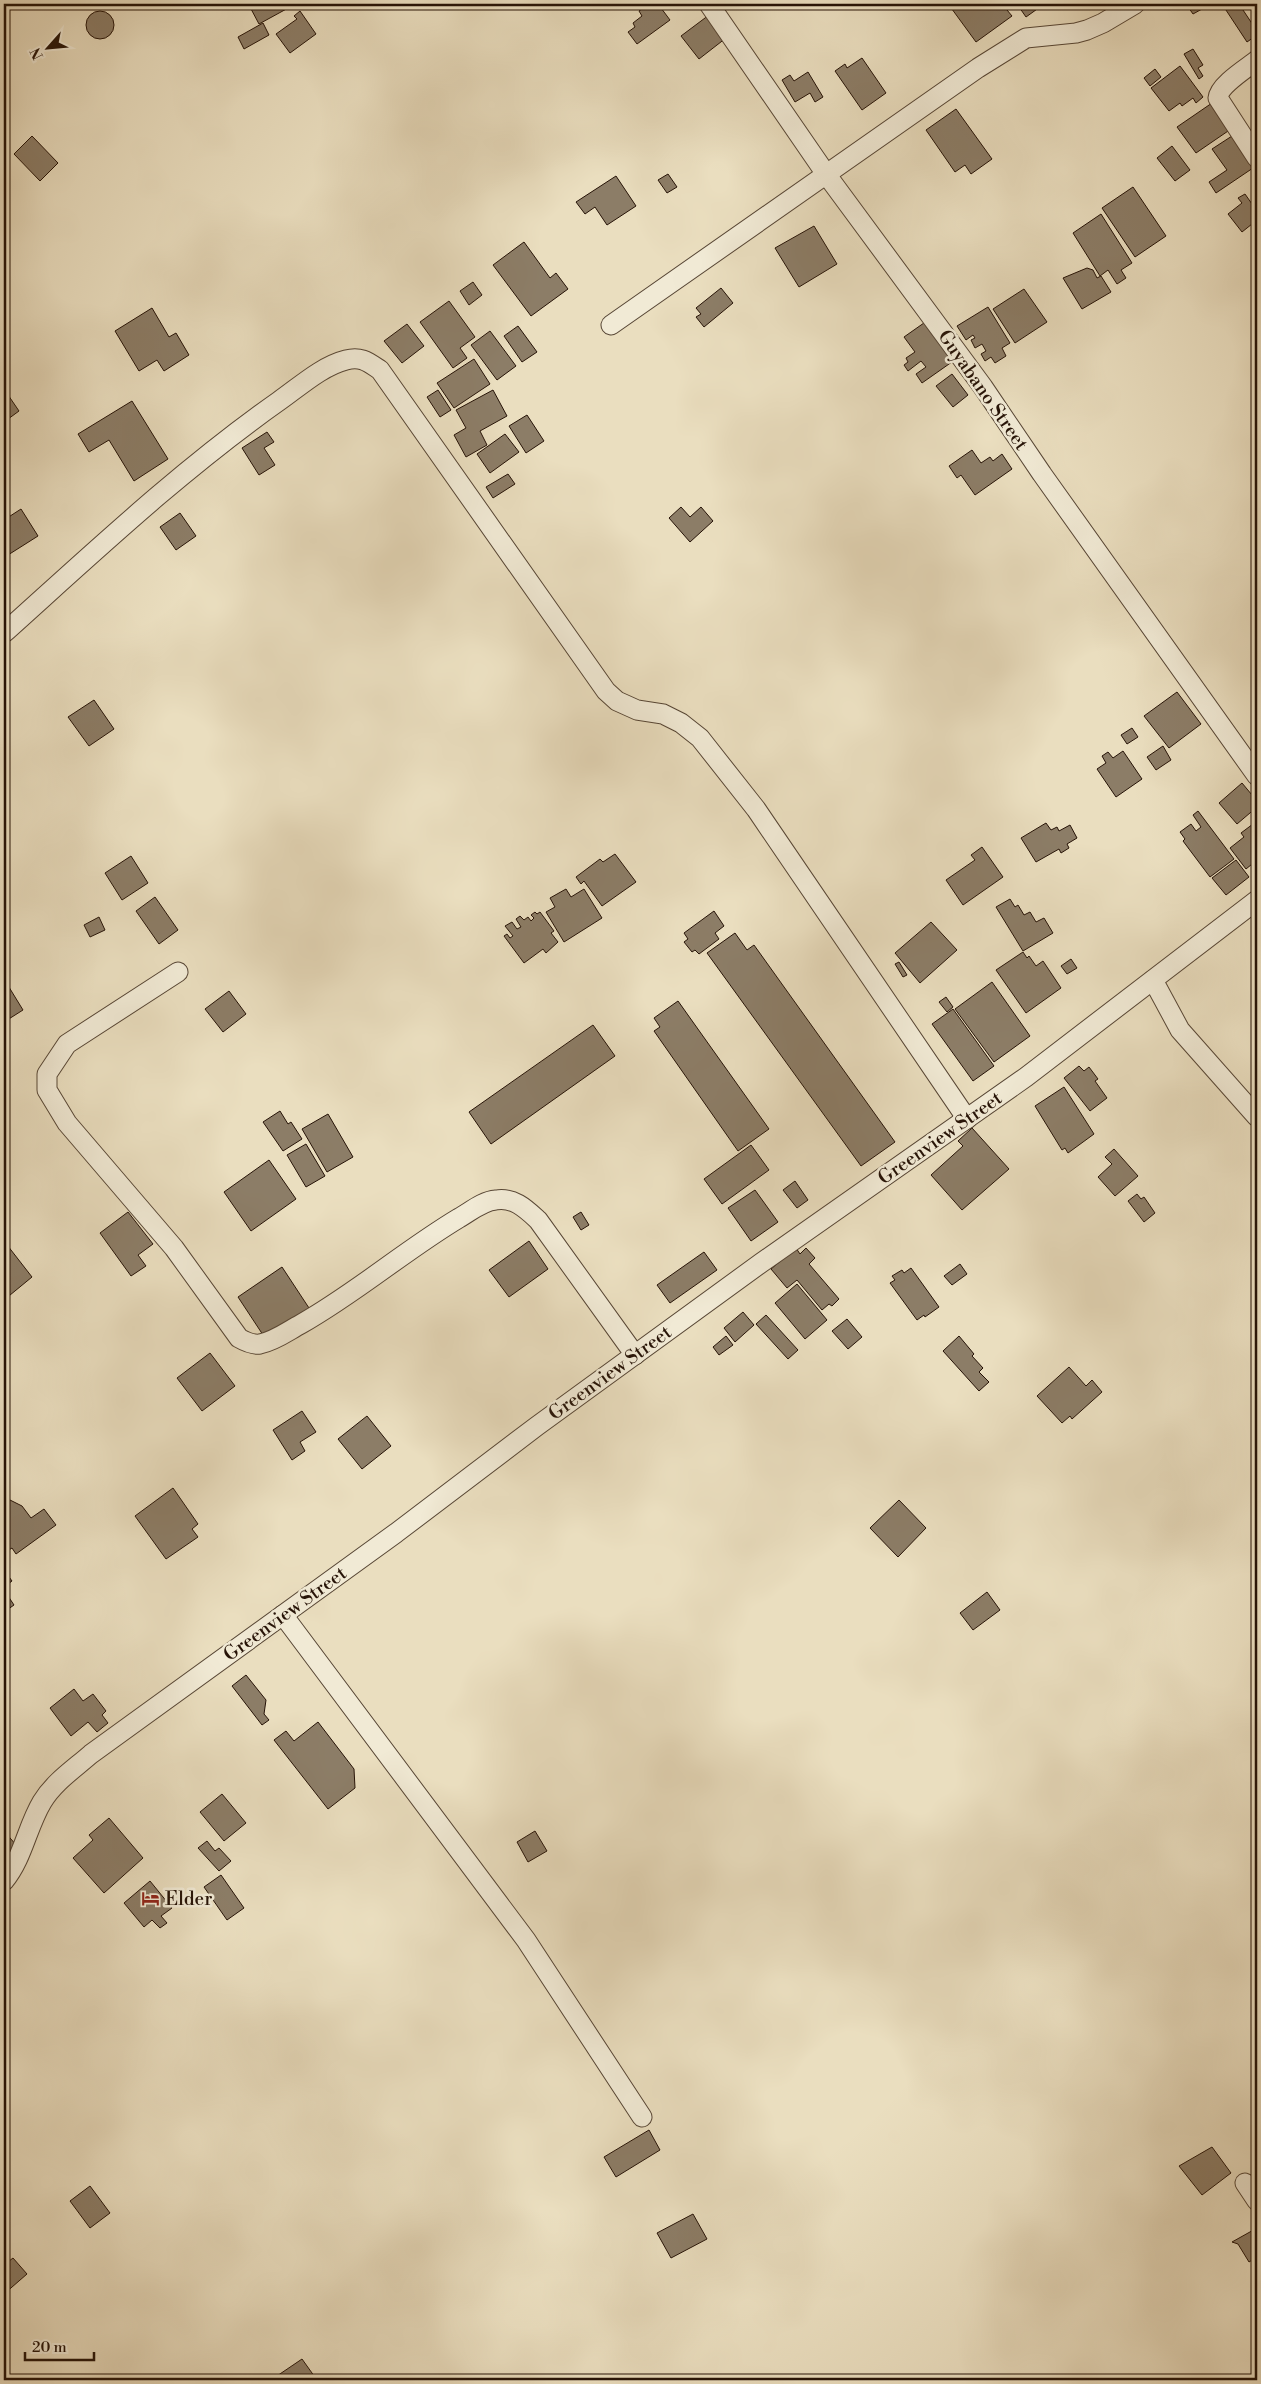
<svg xmlns="http://www.w3.org/2000/svg" width="1261" height="2384" font-family="'Libre Bodoni',serif">
	<style>
		.building { fill: #8c7d67; stroke: #261307 }
		.lines { fill: none; stroke-linecap: round; stroke-linejoin: round }
		.minor-casing { stroke: #574635; stroke-width: 21 }
		.minor { stroke: #f1ead5; stroke-width: 19 }
		.labels { text-anchor: middle; dominant-baseline: central; stroke-width: 5; stroke-linejoin: round; paint-order: stroke }
		.street-label { font-size: 19px; fill: #261307; stroke: #f1ead5 }
		.poi-label { font-size: 19px; fill: #261307; stroke: #f1ead5; text-anchor: start }
	</style>
	<rect width="100%" height="100%" fill="#eadebf"/>
	<filter id="stains"><feTurbulence type="fractalNoise" baseFrequency=".004" numOctaves="4"/><feColorMatrix values="0 0 0 0 .2 0 0 0 0 .09 0 0 0 0 .02 0 0 0 .5 -.17"/></filter>
	<radialGradient id="worn" r=".72"><stop offset=".6" stop-color="#630" stop-opacity="0"/><stop offset="1" stop-color="#630" stop-opacity=".3"/></radialGradient>
	<g class="building">
		<path d="M 256,4 L 288,4 L 290,7 L 259,24 L 250,7 Z"/>
		<path d="M 649,4 L 658,4 L 670,20 L 637,44 L 628,32 L 635,27 L 633,23 L 642,16 L 639,11 Z"/>
		<path d="M 951,4 L 988,4 L 992,9 L 1002,4 L 1012,16 L 976,42 L 949,5 Z"/>
		<path d="M 1017,4 L 1037,4 L 1040,7 L 1026,17 Z"/>
		<path d="M 1186,4 L 1211,4 L 1193,14 Z"/>
		<path d="M 1222,4 L 1239,4 L 1257,31 L 1257,35 L 1247,42 Z"/>
		<path d="M 300,11 L 316,34 L 290,53 L 276,34 L 297,19 L 294,16 Z"/>
		<circle cx="100" cy="25" r="14"/>
		<path d="M 709,15 L 726,38 L 699,59 L 681,36 Z"/>
		<path d="M 263,23 L 269,35 L 244,49 L 238,37 Z"/>
		<path d="M 1193,49 L 1203,65 L 1198,68 L 1203,76 L 1199,79 L 1184,54 Z"/>
		<path d="M 862,58 L 886,93 L 862,110 L 835,71 L 845,64 L 847,68 Z"/>
		<path d="M 1180,66 L 1203,97 L 1196,103 L 1193,98 L 1182,106 L 1180,103 L 1169,111 L 1151,88 Z"/>
		<path d="M 1155,69 L 1161,77 L 1150,86 L 1144,78 Z"/>
		<path d="M 808,72 L 823,97 L 815,102 L 810,93 L 795,102 L 782,80 L 790,75 L 794,81 Z"/>
		<path d="M 1212,103 L 1231,129 L 1196,153 L 1177,127 Z"/>
		<path d="M 956,109 L 992,159 L 971,174 L 965,165 L 955,172 L 926,130 Z"/>
		<path d="M 32,136 L 58,163 L 40,181 L 14,154 Z"/>
		<path d="M 1232,136 L 1253,168 L 1216,193 L 1209,182 L 1227,170 L 1212,149 Z"/>
		<path d="M 1172,146 L 1190,170 L 1175,181 L 1157,158 Z"/>
		<path d="M 668,174 L 677,187 L 667,193 L 658,180 Z"/>
		<path d="M 616,176 L 636,206 L 607,225 L 595,207 L 585,214 L 576,202 Z"/>
		<path d="M 1133,187 L 1166,236 L 1135,257 L 1102,208 Z"/>
		<path d="M 1245,194 L 1252,204 L 1255,201 L 1257,204 L 1257,220 L 1242,232 L 1228,214 L 1242,203 L 1238,198 Z"/>
		<path d="M 1101,214 L 1132,263 L 1121,270 L 1126,278 L 1117,284 L 1108,270 L 1100,276 L 1073,233 Z"/>
		<path d="M 814,226 L 837,264 L 799,287 L 775,248 Z"/>
		<path d="M 524,242 L 550,278 L 556,273 L 568,289 L 531,316 L 493,265 Z"/>
		<path d="M 1087,268 L 1093,270 L 1097,278 L 1101,276 L 1111,292 L 1082,309 L 1063,278 Z"/>
		<path d="M 473,282 L 482,295 L 469,305 L 460,291 Z"/>
		<path d="M 721,288 L 733,303 L 704,327 L 696,317 L 701,314 L 696,308 Z"/>
		<path d="M 1024,289 L 1047,322 L 1015,343 L 993,309 Z"/>
		<path d="M 449,301 L 475,337 L 460,348 L 467,358 L 453,368 L 420,322 Z"/>
		<path d="M 988,307 L 1010,343 L 1002,348 L 1006,356 L 995,363 L 991,357 L 985,361 L 981,354 L 986,351 L 982,344 L 975,348 L 971,340 L 975,338 L 973,335 L 966,340 L 957,326 Z"/>
		<path d="M 152,308 L 169,337 L 176,333 L 189,355 L 164,371 L 157,360 L 139,371 L 115,331 Z"/>
		<path d="M 931,318 L 959,357 L 922,383 L 916,374 L 926,367 L 921,361 L 908,371 L 904,365 L 908,362 L 906,358 L 915,352 L 904,337 Z"/>
		<path d="M 407,324 L 424,346 L 402,363 L 384,341 Z"/>
		<path d="M 518,326 L 537,352 L 522,362 L 504,336 Z"/>
		<path d="M 490,331 L 516,366 L 497,380 L 471,345 Z"/>
		<path d="M 474,359 L 490,384 L 454,408 L 437,383 Z"/>
		<path d="M 952,374 L 968,395 L 953,407 L 936,386 Z"/>
		<path d="M 4,389 L 19,411 L 4,422 Z"/>
		<path d="M 438,390 L 451,410 L 440,417 L 427,397 Z"/>
		<path d="M 493,390 L 507,416 L 480,431 L 487,445 L 466,457 L 454,435 L 466,428 L 456,410 Z"/>
		<path d="M 132,401 L 168,459 L 134,481 L 109,440 L 89,452 L 78,434 Z"/>
		<path d="M 527,415 L 544,441 L 526,453 L 509,426 Z"/>
		<path d="M 267,432 L 274,442 L 264,448 L 275,465 L 259,475 L 242,448 Z"/>
		<path d="M 505,434 L 519,452 L 490,473 L 477,454 Z"/>
		<path d="M 972,450 L 981,463 L 990,457 L 993,461 L 1002,454 L 1012,469 L 975,495 L 961,475 L 957,478 L 949,466 Z"/>
		<path d="M 508,474 L 515,484 L 493,498 L 486,487 Z"/>
		<path d="M 681,507 L 690,517 L 701,507 L 713,521 L 690,542 L 669,518 Z"/>
		<path d="M 21,509 L 38,536 L 8,555 L 4,548 L 4,520 Z"/>
		<path d="M 180,513 L 196,536 L 176,550 L 160,527 Z"/>
		<path d="M 1177,692 L 1201,724 L 1169,748 L 1144,716 Z"/>
		<path d="M 94,700 L 114,729 L 89,746 L 68,717 Z"/>
		<path d="M 1132,728 L 1138,737 L 1127,744 L 1121,735 Z"/>
		<path d="M 1163,746 L 1171,760 L 1156,770 L 1147,757 Z"/>
		<path d="M 1123,751 L 1142,779 L 1116,797 L 1097,769 L 1106,763 L 1102,756 L 1108,752 L 1113,758 Z"/>
		<path d="M 1242,783 L 1257,801 L 1257,807 L 1237,824 L 1219,803 Z"/>
		<path d="M 1198,811 L 1234,859 L 1210,877 L 1183,841 L 1185,839 L 1180,832 L 1191,824 L 1196,831 L 1201,827 L 1193,815 Z"/>
		<path d="M 1257,821 L 1257,860 L 1246,869 L 1230,848 L 1244,837 L 1241,833 Z"/>
		<path d="M 1046,823 L 1051,830 L 1057,827 L 1059,831 L 1070,825 L 1077,838 L 1067,844 L 1069,848 L 1061,853 L 1059,849 L 1036,862 L 1021,838 Z"/>
		<path d="M 982,847 L 1003,877 L 963,905 L 946,880 L 975,860 L 971,855 Z"/>
		<path d="M 615,854 L 636,882 L 602,906 L 584,881 L 581,884 L 576,877 L 600,859 L 603,862 Z"/>
		<path d="M 131,856 L 148,883 L 122,900 L 105,873 Z"/>
		<path d="M 1236,860 L 1249,877 L 1226,895 L 1212,878 Z"/>
		<path d="M 566,889 L 571,897 L 584,889 L 602,918 L 564,942 L 546,912 L 555,907 L 550,898 Z"/>
		<path d="M 155,897 L 178,930 L 159,944 L 136,911 Z"/>
		<path d="M 1010,899 L 1015,907 L 1018,905 L 1024,915 L 1030,912 L 1036,922 L 1044,918 L 1053,933 L 1023,951 L 996,907 Z"/>
		<path d="M 714,911 L 724,926 L 715,933 L 719,939 L 699,954 L 695,950 L 692,952 L 684,942 L 688,939 L 684,933 Z"/>
		<path d="M 535,912 L 537,914 L 540,912 L 554,931 L 551,933 L 558,942 L 546,953 L 543,949 L 524,963 L 504,936 L 507,934 L 510,938 L 513,936 L 505,926 L 512,922 L 517,929 L 521,927 L 516,919 L 520,916 L 524,920 L 528,917 L 531,921 L 534,918 L 531,915 Z"/>
		<path d="M 99,917 L 105,930 L 90,937 L 84,925 Z"/>
		<path d="M 931,922 L 957,950 L 920,983 L 895,953 Z"/>
		<path d="M 735,933 L 747,950 L 754,945 L 895,1142 L 861,1166 L 707,953 Z"/>
		<path d="M 1023,952 L 1027,958 L 1029,956 L 1036,966 L 1043,961 L 1061,988 L 1026,1013 L 996,970 Z"/>
		<path d="M 1071,959 L 1077,968 L 1067,974 L 1061,966 Z"/>
		<path d="M 899,962 L 907,975 L 903,977 L 895,964 Z"/>
		<path d="M 4,979 L 23,1010 L 4,1022 Z"/>
		<path d="M 992,982 L 1030,1036 L 994,1062 L 955,1009 Z"/>
		<path d="M 229,991 L 246,1014 L 223,1032 L 205,1009 Z"/>
		<path d="M 946,997 L 953,1007 L 947,1012 L 939,1002 Z"/>
		<path d="M 678,1001 L 769,1129 L 738,1151 L 654,1031 L 660,1027 L 654,1018 Z"/>
		<path d="M 953,1009 L 994,1066 L 973,1081 L 932,1024 Z"/>
		<path d="M 593,1025 L 615,1056 L 491,1144 L 469,1112 Z"/>
		<path d="M 1079,1066 L 1084,1071 L 1089,1067 L 1098,1079 L 1095,1081 L 1107,1098 L 1090,1111 L 1064,1078 Z"/>
		<path d="M 1064,1087 L 1094,1134 L 1068,1153 L 1065,1148 L 1062,1150 L 1035,1106 Z"/>
		<path d="M 280,1111 L 288,1124 L 291,1122 L 302,1139 L 283,1151 L 263,1122 Z"/>
		<path d="M 328,1114 L 353,1157 L 327,1172 L 302,1129 Z"/>
		<path d="M 972,1128 L 1009,1169 L 962,1210 L 931,1175 L 963,1146 L 958,1141 Z"/>
		<path d="M 306,1144 L 325,1176 L 306,1187 L 287,1155 Z"/>
		<path d="M 751,1145 L 769,1170 L 722,1204 L 704,1179 Z"/>
		<path d="M 1114,1149 L 1138,1176 L 1115,1196 L 1098,1177 L 1112,1164 L 1105,1157 Z"/>
		<path d="M 269,1160 L 296,1199 L 251,1231 L 224,1192 Z"/>
		<path d="M 795,1181 L 808,1200 L 797,1208 L 783,1190 Z"/>
		<path d="M 755,1190 L 778,1222 L 751,1241 L 728,1208 Z"/>
		<path d="M 1137,1194 L 1141,1199 L 1144,1197 L 1155,1213 L 1144,1222 L 1128,1201 Z"/>
		<path d="M 128,1212 L 153,1244 L 138,1255 L 146,1266 L 131,1276 L 100,1233 Z"/>
		<path d="M 581,1212 L 589,1225 L 581,1230 L 573,1217 Z"/>
		<path d="M 4,1241 L 32,1277 L 4,1300 Z"/>
		<path d="M 529,1241 L 548,1269 L 509,1297 L 489,1270 Z"/>
		<path d="M 796,1248 L 800,1254 L 806,1248 L 815,1258 L 809,1264 L 839,1299 L 832,1306 L 829,1304 L 822,1310 L 797,1280 L 787,1288 L 771,1269 Z"/>
		<path d="M 704,1252 L 717,1270 L 670,1303 L 657,1285 Z"/>
		<path d="M 960,1264 L 967,1274 L 952,1285 L 944,1276 Z"/>
		<path d="M 282,1267 L 309,1308 L 265,1338 L 238,1297 Z"/>
		<path d="M 911,1268 L 939,1307 L 925,1317 L 924,1315 L 917,1320 L 890,1283 L 895,1280 L 892,1276 L 902,1270 L 904,1273 Z"/>
		<path d="M 797,1284 L 827,1320 L 805,1339 L 775,1303 Z"/>
		<path d="M 743,1312 L 754,1325 L 735,1342 L 724,1328 Z"/>
		<path d="M 766,1315 L 798,1350 L 788,1359 L 756,1324 Z"/>
		<path d="M 847,1319 L 862,1337 L 848,1349 L 832,1331 Z"/>
		<path d="M 726,1336 L 733,1345 L 719,1355 L 713,1347 Z"/>
		<path d="M 959,1336 L 974,1354 L 972,1356 L 983,1368 L 979,1372 L 989,1382 L 979,1391 L 943,1351 Z"/>
		<path d="M 210,1353 L 235,1386 L 202,1411 L 177,1378 Z"/>
		<path d="M 1069,1367 L 1086,1386 L 1092,1380 L 1102,1392 L 1072,1419 L 1070,1416 L 1062,1423 L 1037,1396 Z"/>
		<path d="M 302,1411 L 316,1432 L 300,1442 L 305,1451 L 292,1460 L 273,1430 Z"/>
		<path d="M 367,1416 L 391,1446 L 362,1469 L 338,1439 Z"/>
		<path d="M 173,1488 L 198,1524 L 192,1529 L 198,1537 L 166,1559 L 135,1516 Z"/>
		<path d="M 4,1497 L 22,1506 L 31,1518 L 44,1509 L 56,1525 L 16,1554 L 12,1548 L 4,1553 Z"/>
		<path d="M 899,1500 L 926,1528 L 898,1557 L 870,1528 Z"/>
		<path d="M 4,1570 L 12,1581 L 4,1587 Z"/>
		<path d="M 4,1590 L 14,1605 L 4,1612 Z"/>
		<path d="M 987,1592 L 1000,1610 L 973,1630 L 960,1613 Z"/>
		<path d="M 246,1675 L 266,1700 L 264,1714 L 269,1720 L 262,1725 L 232,1686 Z"/>
		<path d="M 74,1689 L 83,1701 L 93,1694 L 106,1711 L 102,1715 L 108,1723 L 97,1732 L 88,1722 L 71,1736 L 50,1708 Z"/>
		<path d="M 318,1722 L 354,1769 L 355,1788 L 328,1809 L 274,1740 L 286,1731 L 294,1741 Z"/>
		<path d="M 222,1794 L 246,1823 L 224,1841 L 200,1812 Z"/>
		<path d="M 109,1818 L 143,1858 L 104,1893 L 73,1858 L 93,1840 L 89,1835 Z"/>
		<path d="M 4,1831 L 17,1846 L 4,1857 Z"/>
		<path d="M 535,1831 L 547,1851 L 528,1862 L 517,1842 Z"/>
		<path d="M 207,1841 L 215,1851 L 219,1848 L 231,1861 L 219,1871 L 198,1848 Z"/>
		<path d="M 221,1875 L 244,1908 L 227,1920 L 204,1887 Z"/>
		<path d="M 150,1881 L 172,1908 L 161,1916 L 167,1923 L 160,1928 L 152,1920 L 144,1927 L 124,1903 Z"/>
		<path d="M 649,2130 L 660,2150 L 616,2177 L 604,2157 Z"/>
		<path d="M 1212,2147 L 1231,2173 L 1202,2195 L 1179,2166 Z"/>
		<path d="M 90,2186 L 110,2213 L 90,2228 L 70,2201 Z"/>
		<path d="M 693,2214 L 707,2239 L 671,2258 L 657,2233 Z"/>
		<path d="M 1257,2228 L 1257,2257 L 1249,2262 L 1238,2244 L 1232,2242 Z"/>
		<path d="M 13,2258 L 27,2274 L 4,2294 L 4,2265 Z"/>
		<path d="M 302,2359 L 317,2380 L 271,2380 Z"/>
	</g>
	<g class="lines">
		<defs>
			<g id="minor">
				<path d="M 709,4 L 826,174 L 983,387 L 1042,474 L 1257,776"/>
				<path d="M 1257,60 C 1247,68 1219,85 1218,98 L 1257,158"/>
				<path d="M 611,325 L 978,68 L 1026,38 L 1076,33 L 1087,30 L 1103,23 L 1135,4"/>
				<path d="M 4,633 C 93,553 181,470 279,401 C 299,387 322,366 346,360 C 361,356 368,362 380,370 L 606,691 L 617,701 L 637,710 L 663,714 L 681,723 L 700,738 L 756,809 L 967,1119"/>
				<path d="M 178,972 L 67,1044 L 47,1074 L 47,1090 L 67,1123 L 174,1248 L 239,1338 C 246,1342 253,1345 260,1344 C 275,1341 288,1331 301,1324 C 356,1293 404,1251 459,1218 C 470,1212 482,1201 496,1200 C 514,1197 526,1209 538,1220 L 635,1355"/>
				<path d="M 1153,980 L 1180,1030 L 1257,1117"/>
				<path d="M 283,1615 L 526,1940 L 642,2117"/>
				<path d="M 4,1881 C 23,1858 27,1827 42,1802 C 54,1782 74,1769 91,1754 L 396,1533 L 537,1426 L 761,1263 L 1026,1077 L 1257,900"/>
				<path d="M 1245,2183 L 1257,2201"/>
			</g>
		</defs>
		<use href="#minor" class="minor-casing"/>
		<use href="#minor" class="minor"/>
	</g>
	<defs>
		<symbol id="hotel-bare" viewBox="-9 -9 18 18"><path d="M-6-4.5h1.5V1H6V5H4.5V3h-9V5H-6ZM-4 0a1.8 1.8 0 1 1 3.6 0ZM.5 0V-2.5h3Q6-2.5 6 0Z" fill="#8f2418" stroke="#f1ead5" stroke-width="2.5" paint-order="stroke"/></symbol>
	</defs>
	<g fill-rule="evenodd">
		<use href="#hotel-bare" x="138" y="1886" width="25" height="25"/>
	</g>
	<g class="labels">
		<g class="street-label">
			<text transform="translate(983 390) rotate(55)">Guyabano Street</text>
			<text transform="translate(940 1138) rotate(-35)">Greenview Street</text>
			<text transform="translate(610 1373) rotate(-36)">Greenview Street</text>
			<text transform="translate(285 1614) rotate(-36)">Greenview Street</text>
		</g>
		<g class="poi-label">
			<text x="165" y="1899">Elder</text>
		</g>
	</g>
	<rect width="1261" height="2384" fill="none" stroke="#eadebf" stroke-width="20"/>
	<rect x="5" y="5" width="1251" height="2374" fill="none" stroke="#261307" stroke-width="2.5"/>
	<rect x="10" y="10" width="1241" height="2364" fill="none" stroke="#261307"/>
	<g transform="translate(48 48) rotate(243)" stroke="#f1ead5" stroke-width="4" paint-order="stroke">
	<path d="M0-4L9 19L0 12L-9 19Z" fill="#261307"/>
	<text y="-8" font-size="14" font-weight="bold" text-anchor="middle" fill="#261307">N</text>
	</g>
	<path d="M25 2352v8h69v-8" fill="none" stroke="#261307" stroke-width="2.5"/>
	<text x="32" y="2352" font-size="15" fill="#261307" stroke="#f1ead5" stroke-width="4" paint-order="stroke">20 m</text>
	<rect width="100%" height="100%" filter="url(#stains)"/>
	<rect width="100%" height="100%" fill="url(#worn)"/>
</svg>
